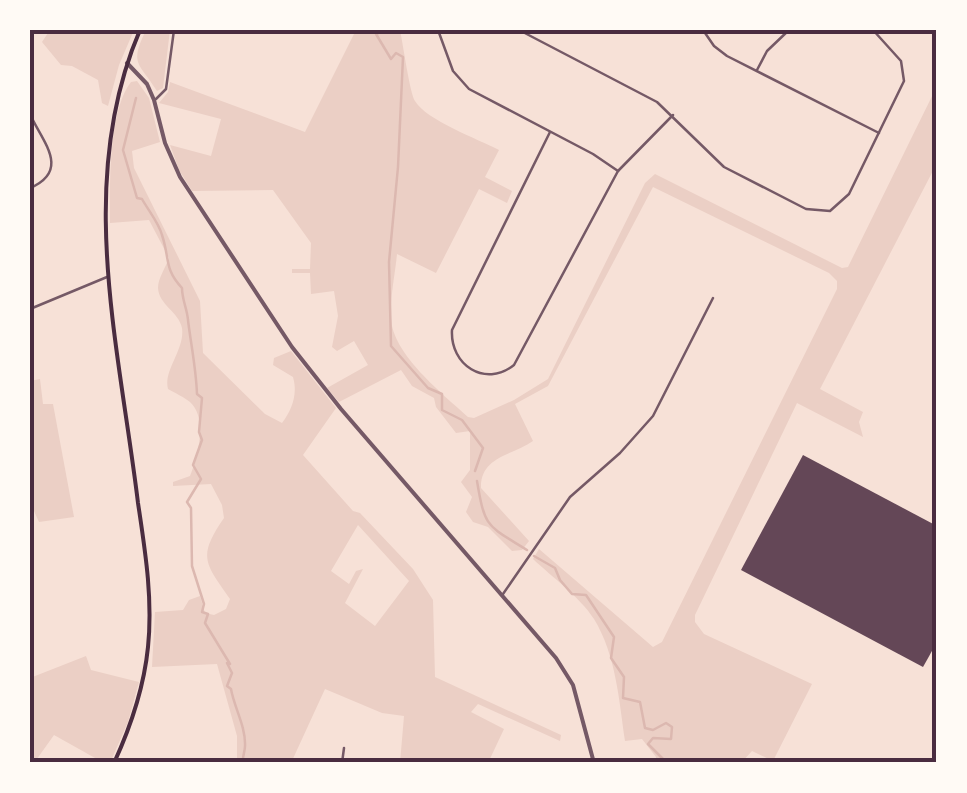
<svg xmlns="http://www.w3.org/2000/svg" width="967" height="793" font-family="Mulish,sans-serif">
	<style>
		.green { fill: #ebcfc5; fill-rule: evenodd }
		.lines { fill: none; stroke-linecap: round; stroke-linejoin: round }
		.stream { stroke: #dcb8b0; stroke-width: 2.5 }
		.building { fill: #644757 }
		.minor { stroke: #755966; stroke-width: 2.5 }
		.tertiary { stroke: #755966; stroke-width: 4 }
		.secondary { stroke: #4a2c40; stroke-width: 4 }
		.rail { stroke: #8f747c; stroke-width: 2.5 }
		.neatline { fill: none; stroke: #4a2c40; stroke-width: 4 }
	</style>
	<rect width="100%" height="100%" fill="#f7e1d7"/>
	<g class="green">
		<path d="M 50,30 L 134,30 L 119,65 L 108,106 L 102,103 L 98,80 L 72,66 L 61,65 L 42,42 Z"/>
		<path d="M 146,30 L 170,30 L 163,88 L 157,91 C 139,62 129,65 146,30 Z"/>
		<path d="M 353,30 L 400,30 C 403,44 410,94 415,101 C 426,120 478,139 499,150 L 485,177 L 512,191 L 507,203 L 479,189 L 436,273 L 397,254 C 395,275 390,297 391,318 C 392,354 443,394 468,417 L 474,418 L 514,400 L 548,379 L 645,183 L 655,174 L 842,268 L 848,267 L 937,86 L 937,163 L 820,389 L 863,412 L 859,422 L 863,437 L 797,403 L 695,615 L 695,622 L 704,634 L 812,684 L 773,761 L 752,751 L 741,763 L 656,763 L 656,757 L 642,739 L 625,741 C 619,700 616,655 594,619 C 580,597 552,577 533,559 L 539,549 L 653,647 L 662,642 L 837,289 L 837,281 L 829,273 L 653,187 L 548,386 L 515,404 L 533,441 C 514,455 480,456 481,488 L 529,541 L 522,550 L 512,551 L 488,527 L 473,522 L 466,512 L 472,497 L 461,482 L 470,470 L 470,431 L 456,433 L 436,407 L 434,398 L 412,386 L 401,370 L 339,402 L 327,388 L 368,365 L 354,341 L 337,351 L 332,347 L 338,316 L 334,291 L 311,294 L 310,273 L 292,273 L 292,269 L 310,269 L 311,243 L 273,190 L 192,191 L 179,170 L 170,145 L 211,156 L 221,119 L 159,103 L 168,92 L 170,82 L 305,132 L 355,32 Z"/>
		<path d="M 137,81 L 149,98 L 160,142 L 132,151 L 134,168 L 200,301 L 203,353 L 265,414 L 282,423 C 292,410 298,394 293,377 L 273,365 L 274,358 L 291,351 L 336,408 L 303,455 L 353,511 L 360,513 L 413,569 L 433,600 L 435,677 L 561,735 L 560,741 L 478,704 L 471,712 L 504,729 L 488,763 L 400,763 L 404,716 L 382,713 L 325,689 L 291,763 L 237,763 L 237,736 L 217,664 L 152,667 L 155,612 L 183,610 L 189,600 L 200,596 L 205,613 L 214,615 L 226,609 L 230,599 C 205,563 197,557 224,518 L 222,505 L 211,484 L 173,486 L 173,482 L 190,476 C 198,457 208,418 190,402 C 184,397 175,393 168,389 C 163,370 185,350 182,328 C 179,312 159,305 158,288 C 158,278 166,267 169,258 L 149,220 L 110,223 C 110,186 108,111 131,82 ZM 358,525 L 409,581 L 375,626 L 345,603 L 363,569 L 356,571 L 349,584 L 331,571 Z"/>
		<path d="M 40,379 L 43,404 L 53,404 L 74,517 L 39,522 L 30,502 L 30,381 Z"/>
		<path d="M 86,656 L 91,670 L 139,682 L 128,722 L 110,763 L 104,763 L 54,735 L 34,763 L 30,763 L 30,678 Z"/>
	</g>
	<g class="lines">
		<g class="stream">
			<path d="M 385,30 L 376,34 L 391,59 L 396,53 L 403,57 L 398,167 L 389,262 L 391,346 L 428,388 L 442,394 L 442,410 L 462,420 L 483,448 L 475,471"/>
			<path d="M 136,98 L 123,150 L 137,198 L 142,199 C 148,210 159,223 162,235 C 170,259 164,269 182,288 C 182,300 187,308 188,320 C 191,345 196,368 197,394 L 202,398 L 199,432 L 202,440 L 193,465 L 201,479 L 187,502 L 191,508 L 192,566 L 204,604 L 202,612 L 208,614 L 205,623 L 230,664 L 227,663 L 232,673 L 227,686 L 231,689 C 234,707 246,727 245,746 C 245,752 242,757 243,763"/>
			<path d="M 477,481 C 485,529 487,525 527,550"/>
			<path d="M 534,556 L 555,568 L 560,580 L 572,594 L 586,595 L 614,637 L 611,658 L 624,677 L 623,698 L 640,702 L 645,728 L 653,730 L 666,723 L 672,727 L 671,739 L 653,738 L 648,744 L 664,760 L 680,763"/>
		</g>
	</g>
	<path class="building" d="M 803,455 L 937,526 L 937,642 L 923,667 L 741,570 Z"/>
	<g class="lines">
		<g class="minor">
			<path d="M 438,30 L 453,71 L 469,89 L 593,154 L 618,171"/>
			<path d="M 519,30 L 657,102 L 724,167 L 806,209 L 830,211 L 849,194 L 904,81 L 901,61 L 873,30"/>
			<path d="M 703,30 L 714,46 L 727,56 L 879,133"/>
			<path d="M 757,70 L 767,51 L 789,30"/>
			<path d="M 156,99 L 166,89 L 174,30"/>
			<path d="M 30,114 C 41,140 72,170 30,188"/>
			<path d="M 550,132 L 452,330 C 450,365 485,388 514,365 L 618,171 L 673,115"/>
			<path d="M 30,309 L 107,277"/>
			<path d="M 503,594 L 570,497 L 620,453 L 653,416 L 713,298"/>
			<path d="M 30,600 L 30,623"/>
			<path d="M 342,763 L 344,748"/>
		</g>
		<path class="tertiary" d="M 127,63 L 147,84 L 154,100 L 165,143 L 180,177 L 292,347 L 341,409 L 556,658 L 573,685 L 594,763"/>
		<path class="secondary" d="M 114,763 C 131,726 144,687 148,647 C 153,598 145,550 138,503 C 119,346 75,181 140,30"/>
		<path class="rail" d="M 932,30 L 937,35"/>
	</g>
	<rect width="967" height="793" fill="none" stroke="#fffaf5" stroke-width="65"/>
	<rect x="32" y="32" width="902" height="728" class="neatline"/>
</svg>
